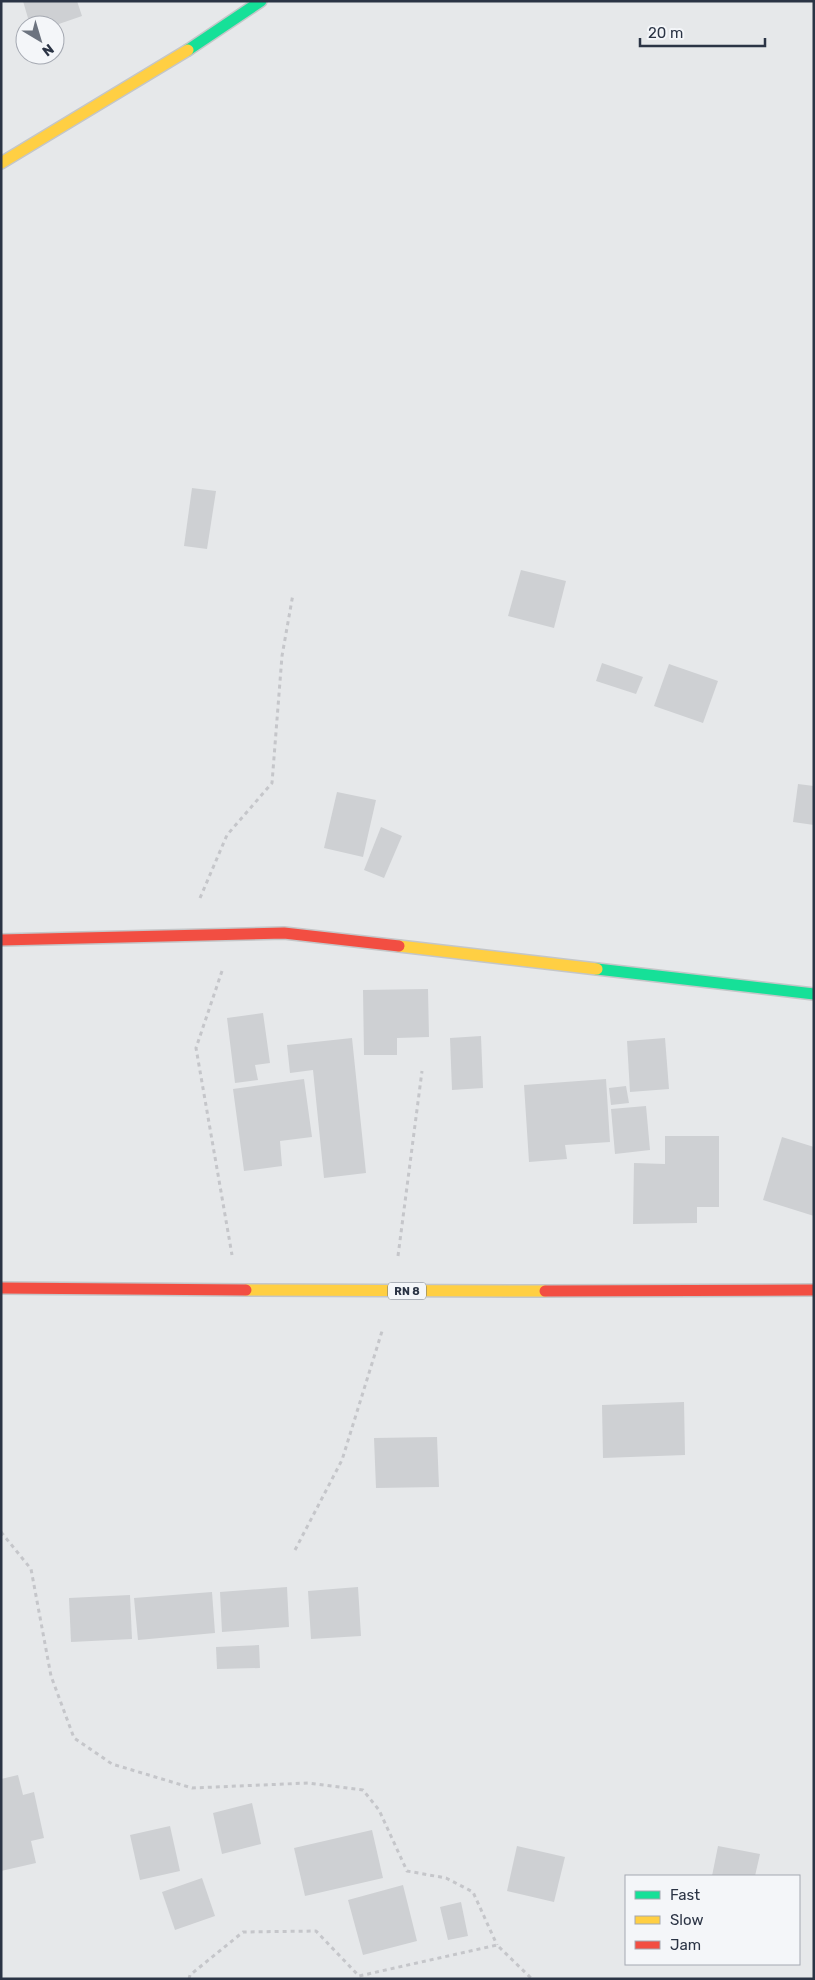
<svg xmlns="http://www.w3.org/2000/svg" width="815" height="1980" font-family="Rubik,sans-serif">
	<style>
		.building { fill: #ced0d3 }
		.lines { fill: none; stroke-linecap: round; stroke-linejoin: round }
		.fast-casing { stroke: #c4c6c8; stroke-width: 14 }
		.slow-casing { stroke: #c4c6c8; stroke-width: 14 }
		.jam-casing { stroke: #c4c6c8; stroke-width: 14 }
		.path { stroke: #c5c6ca; stroke-width: 3; stroke-dasharray: 4 4; stroke-linecap: butt }
		.fast { stroke: #16e098; stroke-width: 11 }
		.slow { stroke: #ffcf43; stroke-width: 11 }
		.jam { stroke: #f24e42; stroke-width: 11 }
		.labels { text-anchor: middle; dominant-baseline: central; stroke-width: 4.5; stroke-linejoin: round; paint-order: stroke }
		.shield { fill: #f4f6f9; stroke: #676e7b; stroke-width: 1 }
		.shield-label { font-size: 11px; font-weight: bold; fill: #2b3445 }
	</style>
	<rect width="100%" height="100%" fill="#e6e8ea"/>
	<g class="building">
		<path d="M 23,1 L 77,1 L 82,16 L 56,25 L 30,25 Z"/>
		<path d="M 192,488 L 216,491 L 207,549 L 184,546 Z"/>
		<path d="M 521,570 L 566,581 L 554,628 L 508,616 Z"/>
		<path d="M 602,663 L 643,677 L 636,694 L 596,681 Z"/>
		<path d="M 669,664 L 718,681 L 703,723 L 654,706 Z"/>
		<path d="M 798,784 L 814,786 L 814,825 L 793,822 Z"/>
		<path d="M 337,792 L 376,800 L 363,857 L 324,848 Z"/>
		<path d="M 381,827 L 402,836 L 384,878 L 364,870 Z"/>
		<path d="M 428,989 L 429,1037 L 397,1038 L 397,1055 L 364,1055 L 363,990 Z"/>
		<path d="M 263,1013 L 270,1063 L 255,1065 L 258,1080 L 235,1083 L 227,1018 Z"/>
		<path d="M 481,1036 L 483,1088 L 452,1090 L 450,1038 Z"/>
		<path d="M 352,1038 L 366,1173 L 324,1178 L 313,1070 L 290,1073 L 287,1045 Z"/>
		<path d="M 665,1038 L 669,1089 L 630,1092 L 627,1041 Z"/>
		<path d="M 304,1079 L 312,1137 L 280,1141 L 282,1166 L 244,1171 L 233,1089 Z"/>
		<path d="M 606,1079 L 610,1142 L 565,1145 L 567,1159 L 529,1162 L 524,1085 Z"/>
		<path d="M 626,1086 L 629,1103 L 611,1105 L 609,1088 Z"/>
		<path d="M 646,1106 L 650,1150 L 615,1154 L 611,1109 Z"/>
		<path d="M 665,1136 L 719,1136 L 719,1207 L 697,1207 L 697,1223 L 633,1224 L 634,1163 L 665,1164 Z"/>
		<path d="M 782,1137 L 814,1147 L 814,1216 L 763,1200 Z"/>
		<path d="M 684,1402 L 685,1455 L 603,1458 L 602,1405 Z"/>
		<path d="M 437,1437 L 439,1487 L 376,1488 L 374,1438 Z"/>
		<path d="M 287,1587 L 289,1627 L 222,1632 L 220,1592 Z"/>
		<path d="M 358,1587 L 361,1636 L 311,1639 L 308,1591 Z"/>
		<path d="M 212,1592 L 215,1633 L 138,1640 L 134,1598 Z"/>
		<path d="M 130,1595 L 132,1639 L 71,1642 L 69,1598 Z"/>
		<path d="M 259,1645 L 260,1668 L 217,1669 L 216,1647 Z"/>
		<path d="M 18,1775 L 23,1795 L 34,1792 L 44,1838 L 31,1841 L 36,1863 L 1,1871 L 1,1779 Z"/>
		<path d="M 252,1803 L 261,1844 L 222,1854 L 213,1813 Z"/>
		<path d="M 170,1826 L 180,1871 L 140,1880 L 130,1835 Z"/>
		<path d="M 372,1830 L 383,1878 L 305,1896 L 294,1848 Z"/>
		<path d="M 517,1846 L 565,1857 L 554,1902 L 507,1891 Z"/>
		<path d="M 718,1846 L 760,1854 L 755,1876 L 712,1876 Z"/>
		<path d="M 202,1878 L 215,1916 L 175,1930 L 162,1892 Z"/>
		<path d="M 403,1885 L 417,1941 L 363,1955 L 348,1900 Z"/>
		<path d="M 461,1902 L 468,1936 L 448,1940 L 440,1907 Z"/>
	</g>
	<g class="lines">
		<defs>
			<g id="fast">
				<path d="M 188,50 L 261,1"/>
				<path d="M 597,969 L 814,994"/>
			</g>
			<g id="slow">
				<path d="M 1,163 L 188,50"/>
				<path d="M 399,946 L 597,969"/>
				<path d="M 246,1290 L 545,1291"/>
			</g>
			<g id="jam">
				<path d="M 1,940 L 284,933 L 399,946"/>
				<path d="M 1,1288 L 246,1290"/>
				<path d="M 545,1291 L 814,1290"/>
			</g>
		</defs>
		<use href="#fast" class="fast-casing"/>
		<use href="#slow" class="slow-casing"/>
		<use href="#jam" class="jam-casing"/>
		<g class="path">
			<path d="M 200,898 L 227,835 L 272,783 L 282,656 L 293,594"/>
			<path d="M 222,971 L 196,1048 L 232,1255"/>
			<path d="M 398,1256 L 422,1071"/>
			<path d="M 1,1532 L 31,1569 L 51,1676 L 74,1738 L 112,1764 L 192,1788 L 308,1783 L 363,1790 L 379,1810 L 407,1871 L 446,1878 L 473,1892 L 497,1945"/>
			<path d="M 295,1550 L 342,1460 L 383,1328"/>
			<path d="M 189,1979 L 190,1975 L 243,1932 L 316,1931 L 359,1976 L 497,1945 L 532,1979"/>
		</g>
		<use href="#fast" class="fast"/>
		<use href="#slow" class="slow"/>
		<use href="#jam" class="jam"/>
	</g>
	<g class="labels">
		<rect class="shield" x="388" y="1282.5" width="38" height="17" rx="4"/>
		<g class="shield-label">
			<text x="407" y="1291">RN 8</text>
		</g>
	</g>
	<rect width="815" height="1980" fill="none" stroke="#2b3445" stroke-width="5"/>
	<rect x="625" y="1875" width="175" height="90" fill="#f4f6f9" stroke="#a4a8b1"/>
	<rect x="635" y="1891" width="25" height="8" fill="#16e098" stroke="#a4a8b1"/>
	<text x="670" y="1900" font-size="15" fill="#2b3445">Fast</text>
	<rect x="635" y="1916" width="25" height="8" fill="#ffcf43" stroke="#a4a8b1"/>
	<text x="670" y="1925" font-size="15" fill="#2b3445">Slow</text>
	<rect x="635" y="1941" width="25" height="8" fill="#f24e42" stroke="#a4a8b1"/>
	<text x="670" y="1950" font-size="15" fill="#2b3445">Jam</text>
	<g transform="translate(40 40) rotate(142)"><circle r="24" fill="#f4f6f9" stroke="#a4a8b1"/>
	<path d="M0-4L9 19L0 12L-9 19Z" fill="#6c737f"/>
	<text y="-8" font-size="14" font-weight="bold" text-anchor="middle" fill="#2b3445">N</text>
	</g>
	<path d="M640 38v8h125v-8" fill="none" stroke="#2b3445" stroke-width="2.5"/>
	<text x="648" y="38" font-size="15" fill="#2b3445" stroke="#f4f6f9" stroke-width="4" paint-order="stroke">20 m</text>
</svg>
